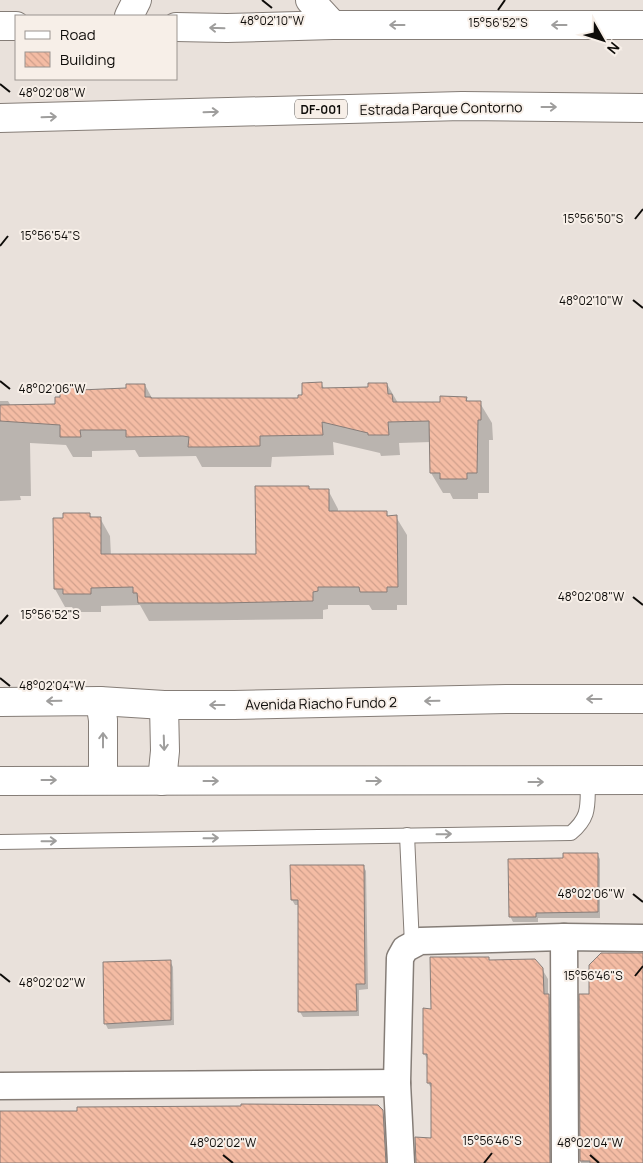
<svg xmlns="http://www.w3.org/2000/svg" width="643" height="1163" font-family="Manrope,sans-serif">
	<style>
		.shadow { fill: #0003 }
		.building { fill: url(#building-back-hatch); stroke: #877d79 }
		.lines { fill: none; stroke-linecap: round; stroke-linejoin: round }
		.service-casing { stroke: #857d77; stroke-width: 16 }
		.minor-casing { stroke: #857d77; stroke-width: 29 }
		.tertiary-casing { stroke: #857d77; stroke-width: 30 }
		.trunk-casing { stroke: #857d77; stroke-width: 30 }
		.service { stroke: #fff; stroke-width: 14 }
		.minor { stroke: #fff; stroke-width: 26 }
		.tertiary { stroke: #fff; stroke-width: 28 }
		.trunk { stroke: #fff; stroke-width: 28 }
		.oneway { stroke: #9f9e9d }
		.ticks { fill: none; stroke: #0e0c09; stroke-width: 2 }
		.labels { text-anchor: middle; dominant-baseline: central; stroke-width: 4; stroke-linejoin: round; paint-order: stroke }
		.shield { fill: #f7efe8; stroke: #54504c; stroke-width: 1 }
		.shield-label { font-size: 12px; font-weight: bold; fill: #0e0c09 }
		.street-label { font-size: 14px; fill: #0e0c09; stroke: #f7efe8 }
		.ticks-label { font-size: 12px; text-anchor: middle; fill: #0e0c09; stroke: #f7efe8; stroke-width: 4; stroke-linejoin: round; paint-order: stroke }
	</style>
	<defs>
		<pattern id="building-back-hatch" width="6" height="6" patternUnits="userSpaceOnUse" patternTransform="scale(1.25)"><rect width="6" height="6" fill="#f4bca4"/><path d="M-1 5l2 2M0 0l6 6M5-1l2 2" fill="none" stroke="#d0a08c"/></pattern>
	</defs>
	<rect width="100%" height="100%" fill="#e9e1db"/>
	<g class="shadow">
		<path d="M 321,383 L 325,390 L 369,388 L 387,384 L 398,403 L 441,403 L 466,398 L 469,403 L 480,403 L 492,423 L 493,440 L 489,440 L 489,493 L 478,493 L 478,499 L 453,499 L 450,493 L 443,493 L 431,473 L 431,442 L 399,443 L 400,455 L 381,456 L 380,453 L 333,442 L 334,455 L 272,457 L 271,467 L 202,467 L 196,456 L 139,457 L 135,450 L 92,451 L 92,457 L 73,457 L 66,445 L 30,443 L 31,496 L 20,496 L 21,500 L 0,501 L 0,401 L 8,401 L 11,406 L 57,405 L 61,398 L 79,385 L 82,391 L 127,389 L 145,385 L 153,400 L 299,400 Z"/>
		<path d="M 308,488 L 310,490 L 328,490 L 338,509 L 338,512 L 386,512 L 389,517 L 396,517 L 407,535 L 407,605 L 397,605 L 397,610 L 372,610 L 369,605 L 328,605 L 328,609 L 323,610 L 323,619 L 149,621 L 140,605 L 101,606 L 101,612 L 75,612 L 72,607 L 65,607 L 55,589 L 89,514 L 92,518 L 100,518 L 110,536 L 111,556 L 257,555 Z"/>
		<path d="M 597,854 L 600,859 L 600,918 L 538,918 L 538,922 L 513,922 L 510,916 Z"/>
		<path d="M 363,866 L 366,871 L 368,989 L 359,990 L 359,1016 L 303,1017 L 300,1012 L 299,905 L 295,905 L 292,900 Z"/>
		<path d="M 643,954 L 643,1163 L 581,1163 L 580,995 L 590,995 Z"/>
		<path d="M 488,958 L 490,961 L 542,969 L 548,979 L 548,995 L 554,1005 L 555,1163 L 417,1163 L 432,1140 L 432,1089 L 428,1083 L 428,1060 L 424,1054 L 432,1010 Z"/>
		<path d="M 170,961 L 173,967 L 174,1025 L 108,1029 L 105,1023 Z"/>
		<path d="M 382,1111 L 388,1121 L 390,1163 L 0,1163 L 0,1113 Z"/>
	</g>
	<g class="building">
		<path d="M 322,382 L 322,388 L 368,387 L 368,383 L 387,383 L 388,394 L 392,394 L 393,402 L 440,402 L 440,396 L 467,397 L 466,401 L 481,401 L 481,420 L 478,420 L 477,473 L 467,473 L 467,479 L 440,479 L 440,473 L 430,473 L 429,421 L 388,422 L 389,435 L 368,435 L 368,433 L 322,422 L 323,435 L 260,436 L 260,446 L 212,447 L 188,447 L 189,437 L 183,436 L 126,437 L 126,430 L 80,430 L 81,437 L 60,437 L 60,425 L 0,421 L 0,405 L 55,404 L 55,397 L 60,397 L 60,385 L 80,384 L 80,390 L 126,388 L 126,384 L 145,384 L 145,397 L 151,397 L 151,398 L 298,398 L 298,395 L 302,395 L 302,383 Z"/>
		<path d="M 255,486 L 309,486 L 309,489 L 329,489 L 329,511 L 387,511 L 387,516 L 397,515 L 398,587 L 387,587 L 387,592 L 360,592 L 359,587 L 318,587 L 318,591 L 313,592 L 313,601 L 223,603 L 138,603 L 137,593 L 133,593 L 133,587 L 91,588 L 91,594 L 63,594 L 63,589 L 54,589 L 53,518 L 63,518 L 63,513 L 90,513 L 90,517 L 101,517 L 101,554 L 256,554 Z"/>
		<path d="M 563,853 L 598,853 L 598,912 L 536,913 L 536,917 L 509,917 L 508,859 L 563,858 Z"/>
		<path d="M 290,865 L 364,865 L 365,984 L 356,984 L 357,1011 L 298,1012 L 298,900 L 291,900 Z"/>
		<path d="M 601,953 L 643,953 L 643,1163 L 590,1163 L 590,1161 L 580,1161 L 579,994 L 589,994 L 589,965 Z"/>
		<path d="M 430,957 L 489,957 L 489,960 L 535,959 L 543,968 L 544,994 L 549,994 L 550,1163 L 416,1163 L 415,1137 L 431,1138 L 431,1083 L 427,1083 L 427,1054 L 423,1054 L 423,1008 L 431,1009 Z"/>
		<path d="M 171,960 L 171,1020 L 104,1024 L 103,962 Z"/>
		<path d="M 241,1104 L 378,1105 L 383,1110 L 386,1163 L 0,1163 L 0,1111 L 77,1111 L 77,1107 L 241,1106 Z"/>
	</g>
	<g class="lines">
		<defs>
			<g id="service">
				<path d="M 407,835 L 412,945"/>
				<path d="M 0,842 L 571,833 C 591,816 587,805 588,782"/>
			</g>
			<g id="minor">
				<path d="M 564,937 L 565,1163"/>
				<path d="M 0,1086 L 397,1083"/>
				<path d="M 401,1163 L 397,1083 L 400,958 L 405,949 L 420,941 L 564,937 L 643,938"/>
			</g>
			<g id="tertiary">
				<path d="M 310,0 L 333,25"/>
				<path d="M 129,16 L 137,0"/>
				<path d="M 100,701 L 103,720 L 103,780"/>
				<path d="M 0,702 L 100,701 L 164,705 L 234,705 L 506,699 L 643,699"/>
				<path d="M 0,781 L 643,780"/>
				<path d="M 162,781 L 165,751 L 164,705"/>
			</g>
			<g id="trunk">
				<path d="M 0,26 L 16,26"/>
				<path d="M 176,27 L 227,28 L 333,25 L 643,25"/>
				<path d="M 0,118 L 462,106 L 643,108"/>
			</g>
		</defs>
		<use href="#service" class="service-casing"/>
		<use href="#minor" class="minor-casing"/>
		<use href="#tertiary" class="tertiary-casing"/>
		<use href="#trunk" class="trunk-casing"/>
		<use href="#service" class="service"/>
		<use href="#minor" class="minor"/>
		<use href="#tertiary" class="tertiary"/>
		<use href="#trunk" class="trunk"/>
	</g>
	<defs><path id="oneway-shaft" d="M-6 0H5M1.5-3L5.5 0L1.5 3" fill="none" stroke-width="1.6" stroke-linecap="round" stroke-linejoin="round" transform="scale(1.25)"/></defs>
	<g class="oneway">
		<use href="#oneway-shaft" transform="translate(397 25) rotate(-180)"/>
		<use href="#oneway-shaft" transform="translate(559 25) rotate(-180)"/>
		<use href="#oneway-shaft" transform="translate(217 28) rotate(-178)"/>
		<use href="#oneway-shaft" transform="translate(549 107)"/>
		<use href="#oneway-shaft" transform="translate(211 112) rotate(-2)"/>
		<use href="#oneway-shaft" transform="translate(49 117) rotate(-2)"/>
		<use href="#oneway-shaft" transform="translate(594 699) rotate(-180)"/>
		<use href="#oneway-shaft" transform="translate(54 701) rotate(179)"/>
		<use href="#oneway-shaft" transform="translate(432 701) rotate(179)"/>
		<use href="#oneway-shaft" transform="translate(217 705) rotate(-180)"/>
		<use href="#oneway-shaft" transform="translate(103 740) rotate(-90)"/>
		<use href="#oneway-shaft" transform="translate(164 743) rotate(88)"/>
		<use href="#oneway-shaft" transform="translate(49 780)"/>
		<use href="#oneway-shaft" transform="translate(211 781)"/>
		<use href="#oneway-shaft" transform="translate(374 781)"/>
		<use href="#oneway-shaft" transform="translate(536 782)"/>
		<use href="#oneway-shaft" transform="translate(444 834) rotate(-1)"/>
		<use href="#oneway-shaft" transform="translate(211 838) rotate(-1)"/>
		<use href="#oneway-shaft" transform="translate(49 841) rotate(-1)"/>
	</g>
	<path class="ticks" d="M 262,0 L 272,8M 498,10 L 505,0M 0,84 L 10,92M 635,219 L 643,209M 0,246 L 8,236M 633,300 L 643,308M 0,381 L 10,389M 633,597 L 643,605M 0,624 L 8,615M 0,678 L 10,686M 633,894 L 643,902M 0,974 L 10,982M 635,976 L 643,966M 223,1155 L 233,1163M 590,1155 L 599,1163M 484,1163 L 492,1153"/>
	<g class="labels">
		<rect class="shield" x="295" y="99.5" width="52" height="19" rx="4"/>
		<g class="shield-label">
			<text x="321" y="109">DF-001</text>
		</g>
		<g class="street-label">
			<text transform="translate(441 108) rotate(-1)">Estrada Parque Contorno</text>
			<text transform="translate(321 703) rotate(-1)">Avenida Riacho Fundo 2</text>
		</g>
	</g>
	<g class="ticks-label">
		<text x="272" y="25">48°02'10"W</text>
		<text x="498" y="27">15°56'52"S</text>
		<text x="52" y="97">48°02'08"W</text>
		<text x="593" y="223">15°56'50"S</text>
		<text x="50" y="240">15°56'54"S</text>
		<text x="591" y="305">48°02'10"W</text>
		<text x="52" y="393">48°02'06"W</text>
		<text x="591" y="601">48°02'08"W</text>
		<text x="50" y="619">15°56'52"S</text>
		<text x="52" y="690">48°02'04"W</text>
		<text x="591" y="898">48°02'06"W</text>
		<text x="593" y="980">15°56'46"S</text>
		<text x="52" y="987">48°02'02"W</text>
		<text x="492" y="1145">15°56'46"S</text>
		<text x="223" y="1147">48°02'02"W</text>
		<text x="590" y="1147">48°02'04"W</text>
	</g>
	<rect x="15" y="15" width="162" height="65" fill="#f7efe8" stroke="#9a948f"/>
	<rect x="25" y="31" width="25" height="8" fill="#ffffff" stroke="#9a948f"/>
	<text x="60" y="40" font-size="15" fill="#0e0c09">Road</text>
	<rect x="25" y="52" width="25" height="15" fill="url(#building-back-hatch)" stroke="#9a948f"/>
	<text x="60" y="65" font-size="15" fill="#0e0c09">Building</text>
	<g transform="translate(603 40) rotate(129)" stroke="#f7efe8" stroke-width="4" paint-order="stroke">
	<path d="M0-4L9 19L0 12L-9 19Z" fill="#0e0c09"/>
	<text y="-8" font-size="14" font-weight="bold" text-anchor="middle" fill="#0e0c09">N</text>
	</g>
</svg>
